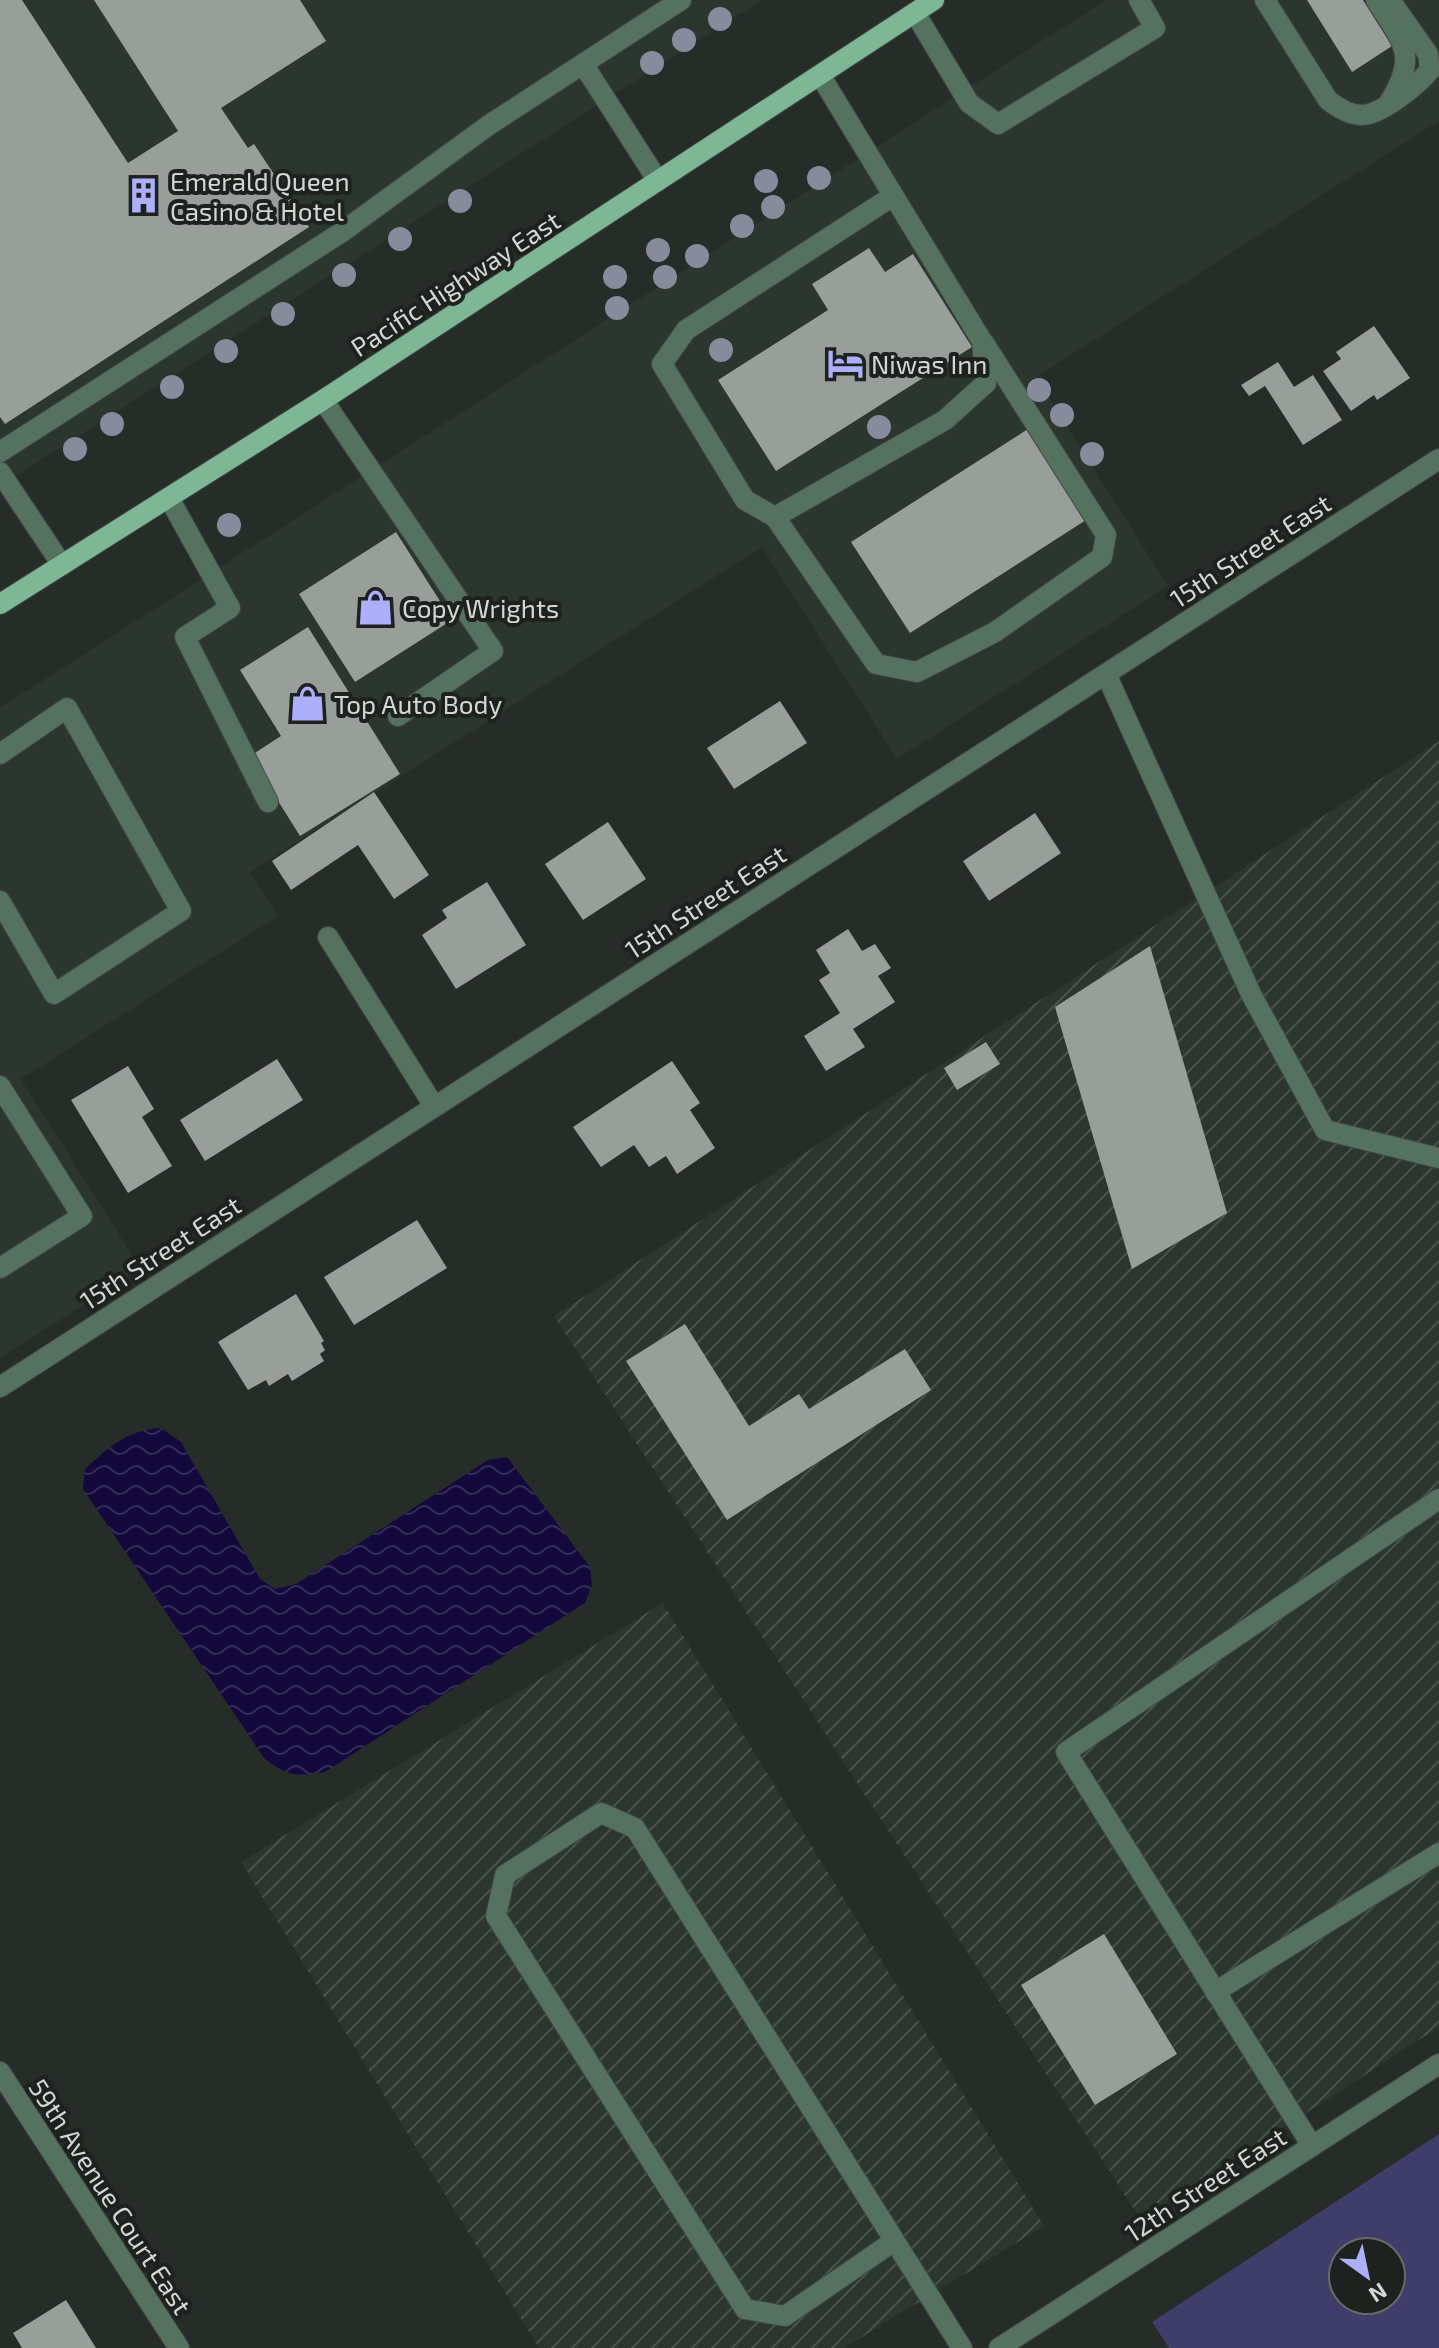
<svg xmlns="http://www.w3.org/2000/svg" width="1439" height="2348" font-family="'Exo 2',sans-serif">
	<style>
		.built { fill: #2b362f }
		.industrial { fill: url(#industrial-furrows) }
		.grass { fill: #3f3e6a; fill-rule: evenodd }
		.water { fill: url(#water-waves) }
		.building { fill: #989f9b }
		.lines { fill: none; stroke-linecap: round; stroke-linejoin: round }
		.minor-casing { stroke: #424844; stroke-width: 22 }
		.major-casing { stroke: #424844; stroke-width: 22 }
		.minor { stroke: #557160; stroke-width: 20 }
		.major { stroke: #7db795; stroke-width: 20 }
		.tree { fill: #878b9c }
		.labels { text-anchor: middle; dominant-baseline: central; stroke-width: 8; stroke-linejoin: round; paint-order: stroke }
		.poi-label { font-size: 26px; fill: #d4d8d5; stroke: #1d221f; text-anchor: start }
		.street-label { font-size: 26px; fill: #d4d8d5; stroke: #1d221f }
	</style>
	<defs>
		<pattern id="industrial-furrows" width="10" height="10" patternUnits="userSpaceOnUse" patternTransform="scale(2)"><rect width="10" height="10" fill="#2b362f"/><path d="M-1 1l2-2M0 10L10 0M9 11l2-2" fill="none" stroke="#49524c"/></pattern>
		<pattern id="water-waves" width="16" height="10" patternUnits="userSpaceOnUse" patternTransform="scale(2)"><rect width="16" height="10" fill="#13093c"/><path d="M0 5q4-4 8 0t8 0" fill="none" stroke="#342c57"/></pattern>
	</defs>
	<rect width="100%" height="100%" fill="#262c28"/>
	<g class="built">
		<path d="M 0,0 L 762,0 L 0,486 Z"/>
		<path d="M 1106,0 L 1439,0 L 1439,121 L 1036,377 L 1168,586 L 897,759 L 762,547 L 250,872 L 278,916 L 21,1079 L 141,1269 L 0,1358 L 0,708 Z"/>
	</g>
	<g class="industrial">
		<path d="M 1439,741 L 1439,2027 L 1141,2220 L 554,1316 Z"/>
		<path d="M 663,1603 L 1044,2226 L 844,2348 L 539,2348 L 241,1862 Z"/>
	</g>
	<path class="grass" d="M 1439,2134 L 1439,2348 L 1169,2348 L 1152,2322 ZM 1343,2252 L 1391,2252 L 1391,2300 L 1343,2300 Z"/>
	<path class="water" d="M 161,1428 L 181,1442 L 260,1579 L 275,1589 L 296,1584 L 488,1460 L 507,1457 L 590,1567 L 592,1585 L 585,1603 L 325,1772 C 297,1777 286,1776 264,1758 L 83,1489 L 85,1469 C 109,1447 127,1430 161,1428 Z"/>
	<g class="building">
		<path d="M 0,0 L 22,0 L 128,163 L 178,131 L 94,0 L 300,0 L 326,41 L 221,108 L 248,148 L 254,144 L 309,227 L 5,424 L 0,417 Z"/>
		<path d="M 1307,0 L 1363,0 L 1392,46 L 1352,72 Z"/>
		<path d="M 869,248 L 885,272 L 913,254 L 972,347 L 776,471 L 718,380 L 828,310 L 812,284 Z"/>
		<path d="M 1374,326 L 1410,378 L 1377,400 L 1374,395 L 1351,411 L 1323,371 L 1341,359 L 1336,352 Z"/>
		<path d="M 1278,362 L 1294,387 L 1313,375 L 1342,420 L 1303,445 L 1265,386 L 1249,396 L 1241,385 Z"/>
		<path d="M 1028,429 L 1086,520 L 910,633 L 851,542 Z"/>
		<path d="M 396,532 L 452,620 L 355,682 L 299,594 Z"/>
		<path d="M 308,627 L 400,774 L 300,836 L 250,756 L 281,736 L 240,670 Z"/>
		<path d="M 780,701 L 807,743 L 734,789 L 707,748 Z"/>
		<path d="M 374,792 L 429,875 L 394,899 L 358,845 L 291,890 L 272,861 Z"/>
		<path d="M 1035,813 L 1061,853 L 989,901 L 963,861 Z"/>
		<path d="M 608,822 L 646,879 L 583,920 L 545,864 Z"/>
		<path d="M 487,882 L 526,945 L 456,989 L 422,935 L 447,918 L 442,910 Z"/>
		<path d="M 848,929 L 862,951 L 875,944 L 891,968 L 878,976 L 895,1002 L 853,1029 L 865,1047 L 826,1071 L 804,1036 L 840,1013 L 819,980 L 830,973 L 816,950 Z"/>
		<path d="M 1150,946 L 1227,1213 L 1132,1269 L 1055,1007 Z"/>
		<path d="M 986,1042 L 1000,1064 L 957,1090 L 944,1068 Z"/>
		<path d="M 277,1059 L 303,1100 L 205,1161 L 180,1120 Z"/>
		<path d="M 672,1061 L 700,1103 L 690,1110 L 715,1148 L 677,1174 L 666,1156 L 649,1167 L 634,1145 L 601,1167 L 573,1127 Z"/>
		<path d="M 128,1066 L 154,1109 L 142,1117 L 172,1166 L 128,1193 L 71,1100 Z"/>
		<path d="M 417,1220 L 447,1268 L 354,1325 L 324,1277 Z"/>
		<path d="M 296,1294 L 324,1341 L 321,1343 L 325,1350 L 320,1354 L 324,1361 L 292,1381 L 288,1374 L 269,1386 L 266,1380 L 248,1390 L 218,1342 Z"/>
		<path d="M 685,1324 L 749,1426 L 799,1394 L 809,1409 L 905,1349 L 931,1390 L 727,1520 L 626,1361 Z"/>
		<path d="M 1104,1934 L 1177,2054 L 1095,2105 L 1021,1985 Z"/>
		<path d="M 66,2300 L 96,2348 L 22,2348 L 13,2333 Z"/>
	</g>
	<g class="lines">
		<defs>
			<g id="minor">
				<path d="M 1265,0 L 1328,100 C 1338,108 1349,115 1362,115 C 1381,115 1419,84 1430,70 L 1428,54 L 1390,0"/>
				<path d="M 1376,0 C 1402,42 1419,54 1390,101"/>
				<path d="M 915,13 L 969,103 L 998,124 L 1155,28 L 1139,0"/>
				<path d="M 583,64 L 658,181"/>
				<path d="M 820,75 L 982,341 L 986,383 L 945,420 L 775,517 L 745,500 L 662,364 L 686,330 L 893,196"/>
				<path d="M 323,400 L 493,651 L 398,716"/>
				<path d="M 0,452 L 342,232 L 489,125 L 681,0"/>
				<path d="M 0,472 L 62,565"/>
				<path d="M 169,498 L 230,608 L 185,637 L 268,802"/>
				<path d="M 775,517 L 876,664 L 917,672 L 995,632 L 1102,557 L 1106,535 L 984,343"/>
				<path d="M 1106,674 L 1251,994 L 1325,1130 L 1439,1158"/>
				<path d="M 0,754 L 67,708 L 181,911 L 54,994 L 0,901"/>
				<path d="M 328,937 L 434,1106"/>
				<path d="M 0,1086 L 82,1216 L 0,1268"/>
				<path d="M 0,1387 L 1439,459"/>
				<path d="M 1215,1992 L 1439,1853"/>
				<path d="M 0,2072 L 179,2348"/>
				<path d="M 1312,2146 L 1066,1752 L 1439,1499"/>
				<path d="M 894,2241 L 785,2316 L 745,2309 L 496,1916 L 505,1875 L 601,1813 L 635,1828 L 962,2348"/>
				<path d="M 999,2348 L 1439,2064"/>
			</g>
			<path id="major" d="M 0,604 L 323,400 L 934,0"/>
		</defs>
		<use href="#minor" class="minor-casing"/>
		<use href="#major" class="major-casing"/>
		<use href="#minor" class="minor"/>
		<use href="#major" class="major"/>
	</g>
	<g class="tree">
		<circle cx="720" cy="19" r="12"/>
		<circle cx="684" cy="40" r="12"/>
		<circle cx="652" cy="63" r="12"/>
		<circle cx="819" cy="178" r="12"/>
		<circle cx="766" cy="181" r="12"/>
		<circle cx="460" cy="201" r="12"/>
		<circle cx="773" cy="207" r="12"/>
		<circle cx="742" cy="226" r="12"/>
		<circle cx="400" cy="239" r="12"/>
		<circle cx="658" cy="250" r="12"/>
		<circle cx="697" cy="256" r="12"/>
		<circle cx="344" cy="275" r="12"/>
		<circle cx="615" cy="277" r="12"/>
		<circle cx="665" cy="277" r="12"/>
		<circle cx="617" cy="308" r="12"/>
		<circle cx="283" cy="314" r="12"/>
		<circle cx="721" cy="350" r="12"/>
		<circle cx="226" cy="351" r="12"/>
		<circle cx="172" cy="387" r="12"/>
		<circle cx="1039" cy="390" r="12"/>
		<circle cx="1062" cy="415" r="12"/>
		<circle cx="112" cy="424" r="12"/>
		<circle cx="879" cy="427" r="12"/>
		<circle cx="75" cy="449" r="12"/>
		<circle cx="1092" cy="454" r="12"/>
		<circle cx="229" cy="525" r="12"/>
	</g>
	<defs>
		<symbol id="building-bare" viewBox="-9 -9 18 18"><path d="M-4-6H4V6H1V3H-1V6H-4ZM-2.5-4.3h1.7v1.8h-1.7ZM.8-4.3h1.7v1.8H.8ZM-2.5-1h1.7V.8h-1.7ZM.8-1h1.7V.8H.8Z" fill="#adaffb" stroke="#1d221f" stroke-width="2.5" paint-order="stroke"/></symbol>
		<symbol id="hotel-bare" viewBox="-9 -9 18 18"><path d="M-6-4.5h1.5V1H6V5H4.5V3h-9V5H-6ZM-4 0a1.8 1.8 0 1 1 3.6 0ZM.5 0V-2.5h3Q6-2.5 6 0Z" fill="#adaffb" stroke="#1d221f" stroke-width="2.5" paint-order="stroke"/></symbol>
		<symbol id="shop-bare" viewBox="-9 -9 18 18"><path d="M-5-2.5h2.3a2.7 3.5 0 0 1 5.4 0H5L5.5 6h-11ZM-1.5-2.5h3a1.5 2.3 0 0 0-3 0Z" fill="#adaffb" stroke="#1d221f" stroke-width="2.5" paint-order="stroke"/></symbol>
	</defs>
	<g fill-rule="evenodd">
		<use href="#building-bare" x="118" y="170" width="51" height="51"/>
		<use href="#hotel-bare" x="820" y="338" width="51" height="51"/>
		<use href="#shop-bare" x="350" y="582" width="51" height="51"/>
		<use href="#shop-bare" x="282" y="678" width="51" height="51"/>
	</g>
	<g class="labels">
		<g class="poi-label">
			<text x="170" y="180">Emerald Queen<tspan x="170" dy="30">Casino &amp; Hotel</tspan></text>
			<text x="871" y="363">Niwas Inn</text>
			<text x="402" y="607">Copy Wrights</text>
			<text x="334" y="703">Top Auto Body</text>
		</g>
		<g class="street-label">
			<text transform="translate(455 283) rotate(-33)">Pacific Highway East</text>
			<text transform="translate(1250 550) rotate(-33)">15th Street East</text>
			<text transform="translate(705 901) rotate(-33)">15th Street East</text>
			<text transform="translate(160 1252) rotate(-33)">15th Street East</text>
			<text transform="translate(1205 2184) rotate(-33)">12th Street East</text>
			<text transform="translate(111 2196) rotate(57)">59th Avenue Court East</text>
		</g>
	</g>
	<g transform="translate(1367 2276) rotate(147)"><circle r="38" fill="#1d221f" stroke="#666b68" stroke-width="2"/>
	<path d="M0-6L14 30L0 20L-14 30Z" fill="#adaffb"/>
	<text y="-12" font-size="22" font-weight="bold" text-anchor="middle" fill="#d4d8d5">N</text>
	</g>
</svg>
